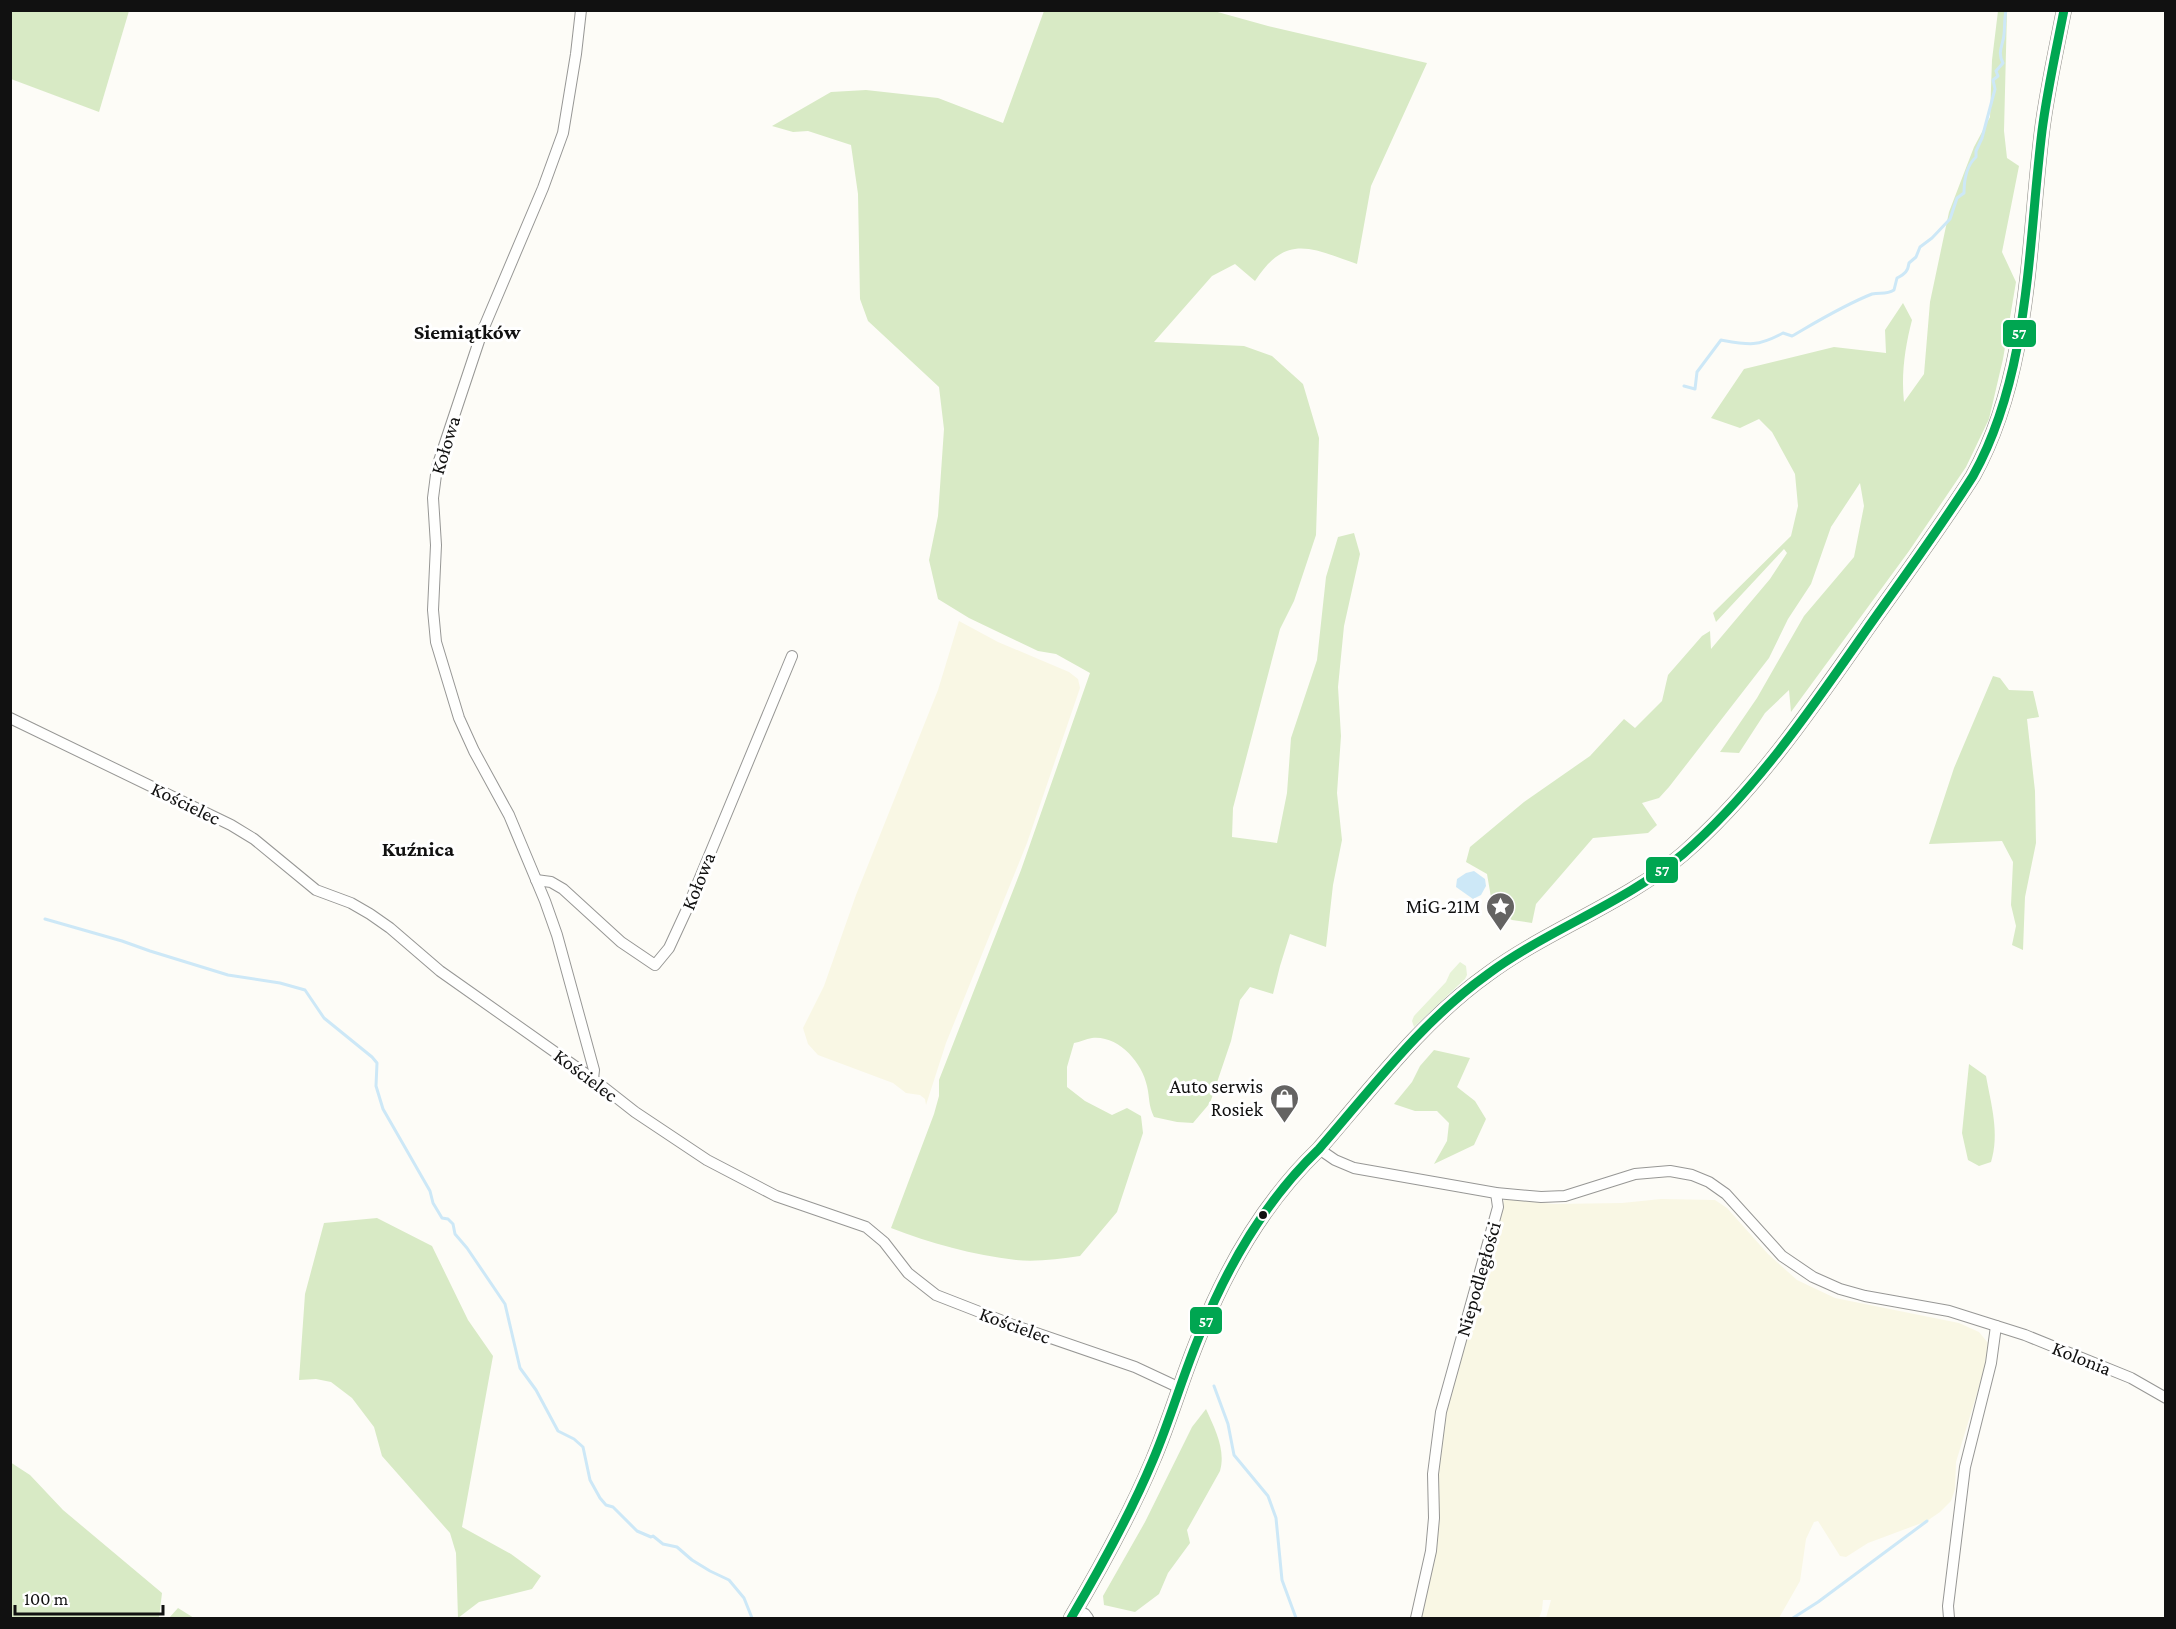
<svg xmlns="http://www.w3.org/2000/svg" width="2176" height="1629" font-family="'Crimson Pro',serif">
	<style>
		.farmland { fill: #f9f7e4 }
		.green { fill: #e7f3d7 }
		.forest { fill: #d8eac5 }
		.water { fill: #cde8f7 }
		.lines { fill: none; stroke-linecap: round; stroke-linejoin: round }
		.stream { stroke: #cde8f7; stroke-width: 3 }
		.minor-casing { stroke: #979795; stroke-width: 12 }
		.secondary-casing { stroke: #8e8d8b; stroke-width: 16 }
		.minor { stroke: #fffffe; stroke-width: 10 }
		.secondary { stroke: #f6f4eb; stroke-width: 15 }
		.bus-1-casing { stroke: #fff; stroke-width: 14 }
		.bus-1 { stroke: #00a651; stroke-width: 9 }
		.bus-dot { fill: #111; stroke: #fff; stroke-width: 2 }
		.labels { text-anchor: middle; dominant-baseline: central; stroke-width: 6; stroke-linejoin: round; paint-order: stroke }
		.street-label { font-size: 20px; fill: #111; stroke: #fff }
		.poi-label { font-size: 20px; fill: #111; stroke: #fff; text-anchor: end }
		.neighbourhood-label { font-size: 21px; font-weight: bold; fill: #111; stroke: #fff }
		.line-badge { stroke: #fff; stroke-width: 2 }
		.badge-label { font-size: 16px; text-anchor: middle; font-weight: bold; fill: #fff }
	</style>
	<rect width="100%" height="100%" fill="#fdfcf7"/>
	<g class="farmland">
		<path d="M 959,621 L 998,642 L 1069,672 L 1078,679 L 1080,688 L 1027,843 L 946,1043 L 926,1105 L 925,1099 L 920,1095 L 906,1093 L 893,1083 L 818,1055 L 808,1044 L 803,1028 L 824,986 L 856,895 L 938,690 Z"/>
		<path d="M 1504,1199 L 1554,1204 L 1622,1203 L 1661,1199 L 1715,1200 L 1727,1208 L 1768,1254 L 1797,1280 L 1835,1298 L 1959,1323 L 1979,1332 L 1988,1343 L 1986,1364 L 1956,1462 L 1955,1489 L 1951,1501 L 1940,1512 L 1927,1521 L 1868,1543 L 1846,1557 L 1840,1556 L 1818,1521 L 1814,1522 L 1806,1539 L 1800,1581 L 1779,1618 L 1546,1618 L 1551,1600 L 1543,1600 L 1542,1610 L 1539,1618 L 1422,1618 L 1437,1539 L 1439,1459 L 1443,1425 L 1478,1288 L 1502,1210 Z"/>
	</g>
	<path class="green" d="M 1460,962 L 1466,966 L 1467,975 L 1465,979 L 1414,1027 L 1412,1021 L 1414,1016 L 1446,982 L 1450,973 Z"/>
	<g class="forest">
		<path d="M 10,11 L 129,11 L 99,112 L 11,79 Z"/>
		<path d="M 1044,11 L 1214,11 L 1268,26 L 1427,63 L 1371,186 L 1357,264 C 1311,248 1286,233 1255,281 L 1235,264 L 1212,276 L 1154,342 L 1244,346 L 1272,356 L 1303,384 L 1319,438 L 1316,535 L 1294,601 L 1280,629 L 1233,808 L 1232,837 L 1277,843 L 1287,793 L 1291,738 L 1317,660 L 1326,577 L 1338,537 L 1354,533 L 1360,554 L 1344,626 L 1338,687 L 1341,736 L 1337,793 L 1342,840 L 1333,885 L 1326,947 L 1290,934 L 1280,966 L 1273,994 L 1250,987 L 1240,1000 L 1231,1041 L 1210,1103 L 1193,1123 L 1177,1122 L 1154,1117 C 1148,1104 1150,1099 1147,1086 C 1142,1062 1118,1035 1092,1038 C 1086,1039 1080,1042 1074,1043 L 1067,1067 L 1067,1087 L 1085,1101 L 1112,1115 L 1127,1108 L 1141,1116 L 1143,1133 L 1117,1212 L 1080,1256 C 1059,1259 1036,1262 1016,1260 C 973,1255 930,1243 891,1228 L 934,1114 L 939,1096 L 939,1080 L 1021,870 L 1090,673 L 1056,654 L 1038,651 L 969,618 L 938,599 L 929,560 L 938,516 L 944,429 L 939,387 L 868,321 L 860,299 L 858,194 L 851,145 L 808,131 L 793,132 L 772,126 L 831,92 L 866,90 L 938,98 L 1003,123 Z"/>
		<path d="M 1998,11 L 2007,11 L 2004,131 L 2007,158 L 2019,166 L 2002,252 L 2016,282 L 2003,359 L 1989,419 L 1966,467 L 1909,551 L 1791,712 L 1789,690 L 1765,713 L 1739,753 L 1720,752 L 1757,698 L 1804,616 L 1854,557 L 1864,506 L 1860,483 L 1831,527 L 1811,584 L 1788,619 L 1769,658 L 1669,787 L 1659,798 L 1642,803 L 1657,825 L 1648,833 L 1593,838 L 1536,904 L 1532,923 L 1512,920 L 1493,909 L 1487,874 L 1466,862 L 1470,847 L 1524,802 L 1590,756 L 1624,719 L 1635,728 L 1662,701 L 1668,675 L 1702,636 L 1710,631 L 1711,649 L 1770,579 L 1787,553 L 1784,549 L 1716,622 L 1713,613 L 1791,536 L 1798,506 L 1795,474 L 1772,432 L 1759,419 L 1740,428 L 1711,418 L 1744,369 L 1834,347 L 1886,353 L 1885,330 L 1903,303 L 1912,320 C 1905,347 1901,374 1904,402 L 1924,374 L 1930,302 L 1949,212 L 1974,147 L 1990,117 L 1992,60 Z"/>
		<path d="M 1993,676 L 2000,678 L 2009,690 L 2033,691 L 2039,717 L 2027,719 L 2035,791 L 2036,843 L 2025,897 L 2023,950 L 2012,945 L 2016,926 L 2011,905 L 2013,862 L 2002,841 L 1929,844 L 1954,768 Z"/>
		<path d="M 1434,1050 L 1470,1058 L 1457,1087 L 1475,1101 L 1486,1119 L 1474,1145 L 1434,1164 L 1447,1141 L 1449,1123 L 1437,1111 L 1415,1111 L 1394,1104 L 1412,1082 L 1420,1066 Z"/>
		<path d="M 1969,1064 L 1986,1076 C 1991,1104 2000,1134 1991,1162 L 1979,1166 L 1968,1160 L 1962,1133 Z"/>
		<path d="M 377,1218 L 432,1246 L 468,1320 L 493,1356 L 462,1527 L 511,1554 L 541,1576 L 532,1589 L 479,1602 L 458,1618 L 456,1553 L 450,1533 L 382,1456 L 374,1427 L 352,1398 L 331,1382 L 316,1379 L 299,1380 L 305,1294 L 324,1223 Z"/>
		<path d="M 1206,1409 C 1215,1429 1226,1450 1220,1471 L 1187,1530 L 1190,1543 L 1168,1573 L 1159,1594 L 1135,1612 L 1104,1605 L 1103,1596 L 1145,1522 L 1192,1427 Z"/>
		<path d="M 10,1462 L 30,1475 L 63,1510 L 162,1593 L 159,1618 L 169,1618 L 178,1608 L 194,1618 L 11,1618 Z"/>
	</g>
	<path class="water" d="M 1474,871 L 1485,879 L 1486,886 L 1481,895 L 1473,899 L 1456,887 L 1457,879 L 1466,873 Z"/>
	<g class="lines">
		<g class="stream">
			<path d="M 1684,386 L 1695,389 L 1697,372 L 1721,340 C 1749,345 1757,347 1783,333 L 1792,336 C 1818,321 1844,305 1872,294 C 1880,292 1886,295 1894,290 L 1897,278 C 1905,274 1908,271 1909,263 L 1916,257 L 1920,247 L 1932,238 L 1950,219 L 1957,198 L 1964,193 C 1964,180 1966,166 1976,157 L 1976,151 L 1982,138 L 1995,89 L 1993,80 L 1998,76 L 1996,71 L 2003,63 C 1997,52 2003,45 2004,35 C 2005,26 2004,20 2006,10"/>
			<path d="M 45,919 L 122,941 L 150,951 L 228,975 L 280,983 L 305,990 L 324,1018 L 372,1057 L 377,1063 L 376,1086 L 383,1109 L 430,1191 L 433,1203 L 442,1218 L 448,1219 L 453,1224 L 455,1234 L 467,1248 L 505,1304 L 520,1368 L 536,1390 L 558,1431 L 574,1439 L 583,1447 L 590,1480 L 600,1498 L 606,1505 L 613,1507 L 637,1531 L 651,1537 L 653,1536 L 663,1544 L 677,1547 L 692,1560 L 710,1571 L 729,1580 L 744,1598 L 752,1618"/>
			<path d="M 1214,1386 L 1228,1424 L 1234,1455 L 1268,1496 L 1276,1518 L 1282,1580 L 1296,1618"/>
			<path d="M 1793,1618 L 1818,1602 L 1927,1521"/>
		</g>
		<defs>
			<g id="minor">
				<path d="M 581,10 L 576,54 L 563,133 L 543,188 L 482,332 L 437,467 L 433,498 L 436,545 L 433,610 L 436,642 L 459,718 L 474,751 L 509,815 L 545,901 L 557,935 L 594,1070 L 593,1079"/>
				<path d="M 10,718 L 231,825 L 254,839 L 316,890 L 351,903 L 370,914 L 390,928 L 440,971 L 593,1079 L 635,1112 L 707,1160 L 776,1196 L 866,1227 L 884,1242 L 908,1273 L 936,1295 L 1013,1325 L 1135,1367 L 1180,1388"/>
				<path d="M 536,880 L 551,882 L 563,889 L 621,942 L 655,965 L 669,948 L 687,909 L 792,656"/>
				<path d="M 1319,1149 L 1335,1160 L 1354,1168 L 1496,1193 L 1541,1197 L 1565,1196 L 1635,1174 L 1670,1171 L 1692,1175 L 1709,1182 L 1726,1194 L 1782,1256 L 1813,1277 L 1840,1289 L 1865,1296 L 1949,1311 L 2025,1335 L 2131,1378 L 2166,1398"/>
				<path d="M 1076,1609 L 1085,1614 L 1088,1618"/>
				<path d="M 1416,1618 L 1431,1551 L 1434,1518 L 1433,1474 L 1441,1412 L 1498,1207 L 1496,1193"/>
				<path d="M 1949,1618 L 1948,1606 L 1965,1467 L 1991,1363 L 1996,1326"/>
			</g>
			<path id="secondary" d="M 1071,1618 C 1101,1567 1130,1515 1153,1460 C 1171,1418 1183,1374 1201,1332 C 1228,1265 1267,1199 1319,1149 C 1372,1088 1422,1021 1488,974 C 1549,929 1625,903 1683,854 C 1756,790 1812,708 1867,629 C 1903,578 1940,528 1973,476 C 2030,374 2028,245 2042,131 C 2047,91 2056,51 2064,10"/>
		</defs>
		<use href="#minor" class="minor-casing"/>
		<use href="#secondary" class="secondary-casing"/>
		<use href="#minor" class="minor"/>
		<use href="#secondary" class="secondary"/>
		<defs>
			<path id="bus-1" d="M 1071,1618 C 1101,1567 1130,1515 1153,1460 C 1171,1418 1183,1374 1201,1332 C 1228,1265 1267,1199 1319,1149 C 1372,1088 1422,1021 1488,974 C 1549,929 1625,903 1683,854 C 1756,790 1812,708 1867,629 C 1903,578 1940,528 1973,476 C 2030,374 2028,245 2042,131 C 2047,91 2056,51 2064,10"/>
		</defs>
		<use href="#bus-1" class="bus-1-casing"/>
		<use href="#bus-1" class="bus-1"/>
	</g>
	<defs>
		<symbol id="sight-pin" viewBox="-11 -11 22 30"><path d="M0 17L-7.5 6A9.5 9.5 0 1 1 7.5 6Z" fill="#646362" stroke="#fff"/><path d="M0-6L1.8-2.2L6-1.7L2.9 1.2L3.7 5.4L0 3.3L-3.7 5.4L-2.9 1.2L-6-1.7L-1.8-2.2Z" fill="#fff"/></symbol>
		<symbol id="shop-pin" viewBox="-11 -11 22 30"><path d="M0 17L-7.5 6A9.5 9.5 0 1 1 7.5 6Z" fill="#646362" stroke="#fff"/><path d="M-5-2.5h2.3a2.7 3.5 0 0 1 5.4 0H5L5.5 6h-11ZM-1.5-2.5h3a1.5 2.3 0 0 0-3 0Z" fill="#fff"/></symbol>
	</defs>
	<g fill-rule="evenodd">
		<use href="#sight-pin" x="1484" y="890" width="33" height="45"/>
		<use href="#shop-pin" x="1268" y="1082" width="33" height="45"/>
	</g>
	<circle class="bus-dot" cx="1263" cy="1215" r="5"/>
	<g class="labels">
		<g class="street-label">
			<text transform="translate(445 445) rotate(-73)">Kołowa</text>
			<text transform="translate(186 803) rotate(26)">Kościelec</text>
			<text transform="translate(698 881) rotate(-68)">Kołowa</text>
			<text transform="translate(586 1075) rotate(37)">Kościelec</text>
			<text transform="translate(1478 1279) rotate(-74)">Niepodległości</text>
			<text transform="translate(1015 1325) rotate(20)">Kościelec</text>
			<text transform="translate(2082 1358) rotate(22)">Kolonia</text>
		</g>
		<g class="poi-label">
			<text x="1480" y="906">MiG-21M</text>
			<text x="1263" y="1086">Auto serwis<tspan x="1263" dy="23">Rosiek</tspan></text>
		</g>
		<g class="neighbourhood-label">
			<text x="467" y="332">Siemiątków</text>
			<text x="418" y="849">Kuźnica</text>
		</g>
	</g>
	<g class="line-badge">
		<rect x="2002" y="319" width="35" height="29" rx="6" fill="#00a651"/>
		<rect x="1645" y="856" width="34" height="28" rx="6" fill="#00a651"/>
		<rect x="1189" y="1306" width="34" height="29" rx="6" fill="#00a651"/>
	</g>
	<g class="badge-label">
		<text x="2019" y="339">57</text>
		<text x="1662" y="876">57</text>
		<text x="1206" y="1327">57</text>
	</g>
	<rect width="2176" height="1629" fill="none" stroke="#111111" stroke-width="24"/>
	<path d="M15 1605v9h148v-9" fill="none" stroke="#111111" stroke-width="3"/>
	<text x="24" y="1605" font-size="18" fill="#111111" stroke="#ffffff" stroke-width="4.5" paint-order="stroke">100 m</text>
</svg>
